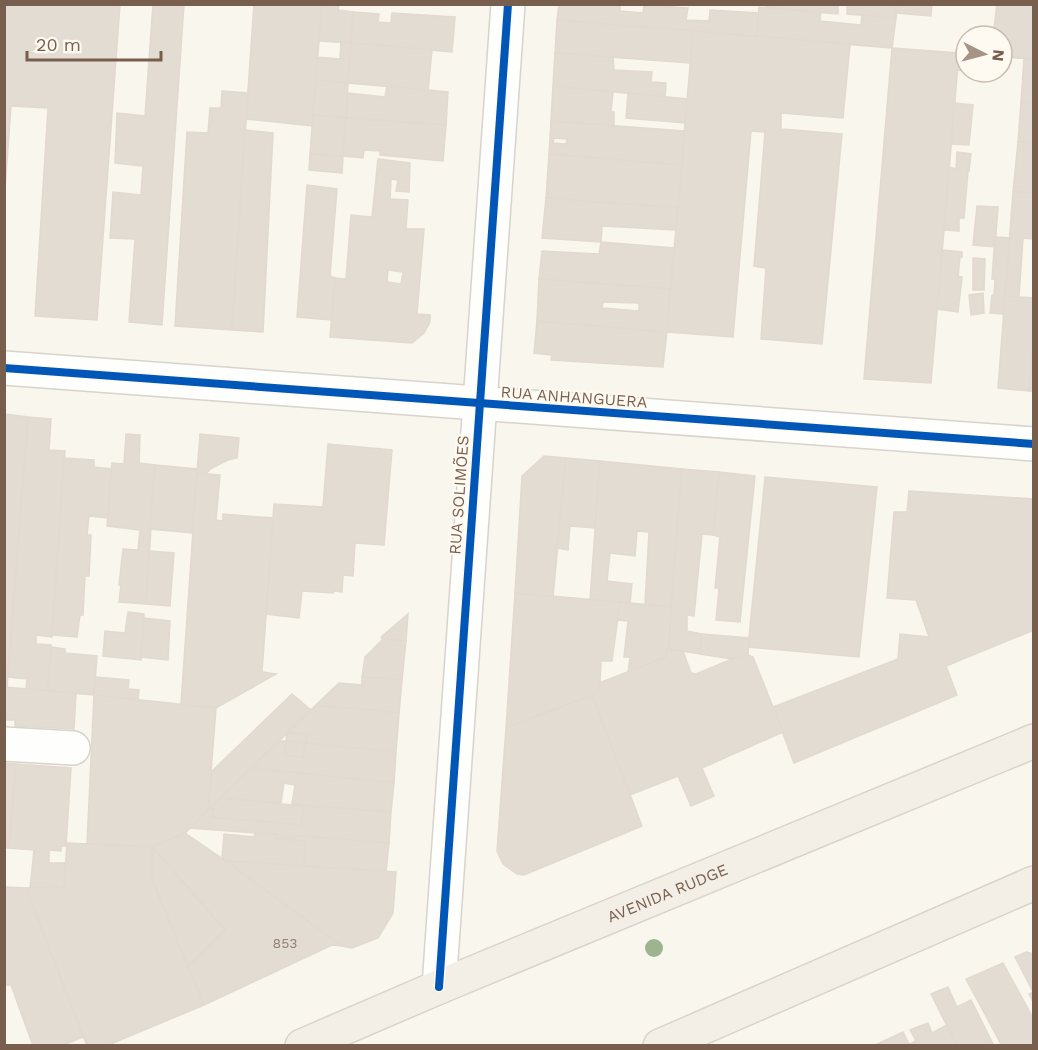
<svg xmlns="http://www.w3.org/2000/svg" width="1038" height="1050" font-family="'Work Sans',sans-serif">
	<style>
		.building { fill: #e3dcd3; stroke: #e2d9d0; stroke-width: 1.5; fill-rule: evenodd }
		.lines { fill: none; stroke-linecap: round; stroke-linejoin: round }
		.minor-casing { stroke: #d8d3cc; stroke-width: 36 }
		.tertiary-casing { stroke: #d8d3cc; stroke-width: 36 }
		.primary-casing { stroke: #dad2cb; stroke-width: 36 }
		.minor { stroke: #fefefc; stroke-width: 33 }
		.tertiary { stroke: #fefefc; stroke-width: 33 }
		.primary { stroke: #f3efe7; stroke-width: 33 }
		.cycleway-casing { stroke: #fffaf1; stroke-width: 11 }
		.cycleway { stroke: #0057b8; stroke-width: 8 }
		.tree { fill: #9db490 }
		.labels { text-anchor: middle; dominant-baseline: central; stroke-width: 4.5; stroke-linejoin: round; paint-order: stroke }
		.number-label { font-size: 14px; fill: #958172 }
		.street-label { font-size: 16px; fill: #785f4d; stroke: #fffaf1 }
	</style>
	<rect width="100%" height="100%" fill="#f9f6ee"/>
	<g class="building">
		<path d="M 4,4 L 120,4 L 97,320 L 35,316 L 48,108 L 11,106 L 4,203 Z"/>
		<path d="M 153,4 L 184,4 L 162,325 L 129,322 L 135,239 L 110,238 L 113,192 L 141,195 L 143,166 L 115,163 L 117,113 L 145,116 Z"/>
		<path d="M 254,4 L 322,4 L 312,126 L 246,119 Z"/>
		<path d="M 322,4 L 339,4 L 338,10 L 353,12 L 351,43 L 319,41 Z"/>
		<path d="M 559,4 L 620,4 L 620,11 L 643,13 L 644,5 L 688,8 L 686,20 L 709,21 L 710,10 L 759,13 L 757,37 L 557,20 Z"/>
		<path d="M 766,4 L 838,4 L 838,14 L 766,8 Z"/>
		<path d="M 847,4 L 897,4 L 896,18 L 847,14 Z"/>
		<path d="M 897,4 L 932,4 L 931,16 L 896,13 Z"/>
		<path d="M 997,4 L 1034,4 L 1034,59 L 1002,57 L 1002,36 L 993,36 Z"/>
		<path d="M 759,7 L 821,12 L 820,21 L 861,25 L 862,15 L 896,18 L 892,48 L 757,37 Z"/>
		<path d="M 353,12 L 379,14 L 378,22 L 391,23 L 392,13 L 455,17 L 452,52 L 351,43 Z"/>
		<path d="M 557,20 L 693,31 L 690,63 L 555,53 Z"/>
		<path d="M 693,31 L 850,44 L 843,118 L 781,113 L 781,129 L 842,134 L 822,344 L 761,339 L 766,268 L 754,266 L 765,132 L 751,131 L 733,337 L 667,332 Z"/>
		<path d="M 341,42 L 351,43 L 348,83 L 316,80 L 317,57 L 340,59 Z"/>
		<path d="M 351,43 L 432,50 L 428,90 L 348,83 Z"/>
		<path d="M 892,48 L 959,53 L 931,383 L 864,379 Z"/>
		<path d="M 555,53 L 613,57 L 614,70 L 652,72 L 651,82 L 666,83 L 665,97 L 553,86 Z"/>
		<path d="M 959,53 L 966,54 L 966,71 L 957,70 Z"/>
		<path d="M 1024,59 L 1034,59 L 1034,103 L 1021,102 Z"/>
		<path d="M 316,80 L 348,83 L 346,118 L 313,115 Z"/>
		<path d="M 387,86 L 448,92 L 446,125 L 346,118 L 348,93 L 385,97 Z"/>
		<path d="M 553,86 L 613,92 L 611,112 L 614,112 L 614,126 L 551,121 Z"/>
		<path d="M 222,91 L 248,93 L 232,330 L 175,326 L 187,132 L 208,133 L 210,108 L 221,108 Z"/>
		<path d="M 628,93 L 687,99 L 685,123 L 626,118 Z"/>
		<path d="M 1021,102 L 1034,103 L 1034,143 L 1018,142 Z"/>
		<path d="M 954,103 L 973,105 L 969,145 L 952,144 Z"/>
		<path d="M 313,115 L 346,118 L 343,156 L 310,154 Z"/>
		<path d="M 346,118 L 446,125 L 443,161 L 380,155 L 380,151 L 364,150 L 363,158 L 343,156 Z"/>
		<path d="M 551,121 L 684,131 L 682,165 L 549,154 ZM 554,138 L 567,139 L 566,144 L 553,143 Z"/>
		<path d="M 245,130 L 273,133 L 263,332 L 232,330 Z"/>
		<path d="M 1018,142 L 1034,143 L 1034,193 L 1013,192 Z"/>
		<path d="M 957,152 L 971,154 L 969,171 L 968,171 L 964,218 L 959,218 L 959,231 L 944,230 L 949,167 L 956,169 Z"/>
		<path d="M 310,154 L 343,156 L 342,173 L 309,170 Z"/>
		<path d="M 549,154 L 682,165 L 678,208 L 546,198 Z"/>
		<path d="M 378,159 L 410,163 L 409,192 L 396,191 L 398,180 L 391,179 L 390,199 L 408,200 L 406,229 L 424,229 L 417,314 L 430,315 L 430,322 L 424,333 L 412,343 L 330,337 L 335,278 L 346,279 L 351,215 L 372,217 ZM 388,270 L 403,272 L 401,284 L 387,282 Z"/>
		<path d="M 307,185 L 337,189 L 330,276 L 335,278 L 332,320 L 297,317 Z"/>
		<path d="M 1013,192 L 1034,193 L 1034,239 L 1023,238 L 1019,297 L 1005,296 Z"/>
		<path d="M 546,198 L 678,208 L 675,230 L 602,226 L 601,242 L 542,238 Z"/>
		<path d="M 977,206 L 998,207 L 995,247 L 973,245 Z"/>
		<path d="M 995,237 L 1010,238 L 1003,314 L 990,313 L 992,295 L 994,295 L 995,279 L 992,279 Z"/>
		<path d="M 601,242 L 674,248 L 670,289 L 539,279 L 542,251 L 599,254 Z"/>
		<path d="M 943,250 L 962,252 L 962,257 L 960,257 L 958,276 L 962,277 L 958,312 L 937,309 Z"/>
		<path d="M 973,258 L 985,259 L 984,290 L 973,290 Z"/>
		<path d="M 539,279 L 670,289 L 667,332 L 537,321 ZM 603,302 L 639,303 L 639,311 L 602,308 Z"/>
		<path d="M 983,293 L 984,313 L 971,315 L 969,295 Z"/>
		<path d="M 1005,296 L 1034,298 L 1034,339 L 1029,391 L 998,388 Z"/>
		<path d="M 537,321 L 667,332 L 663,366 L 663,367 L 551,360 L 552,355 L 534,353 Z"/>
		<path d="M 1034,339 L 1034,391 L 1029,391 Z"/>
		<path d="M 4,414 L 28,417 L 7,687 L 4,687 Z"/>
		<path d="M 28,417 L 51,419 L 49,450 L 65,451 L 52,637 L 36,635 L 36,644 L 51,645 L 48,691 L 26,689 L 27,679 L 8,677 Z"/>
		<path d="M 126,434 L 140,435 L 139,463 L 155,465 L 146,604 L 119,602 L 121,585 L 119,585 L 123,549 L 138,550 L 140,530 L 107,526 L 112,463 L 124,464 Z"/>
		<path d="M 200,434 L 239,438 L 237,458 L 228,460 L 212,468 L 205,474 L 197,473 Z"/>
		<path d="M 328,444 L 392,450 L 384,545 L 355,543 L 353,576 L 343,575 L 342,592 L 334,591 L 333,593 L 302,591 L 299,618 L 266,614 L 274,504 L 323,507 Z"/>
		<path d="M 544,456 L 566,458 L 553,597 L 515,593 L 522,476 Z"/>
		<path d="M 64,458 L 94,460 L 94,467 L 111,469 L 108,518 L 89,516 L 87,535 L 91,535 L 89,576 L 85,576 L 83,615 L 80,615 L 77,637 L 52,635 Z"/>
		<path d="M 566,458 L 600,461 L 595,528 L 570,526 L 568,550 L 557,548 Z"/>
		<path d="M 600,461 L 682,469 L 671,607 L 645,604 L 649,532 L 637,531 L 635,556 L 610,553 L 607,581 L 632,584 L 630,603 L 590,600 Z"/>
		<path d="M 155,465 L 197,469 L 192,533 L 150,529 Z"/>
		<path d="M 682,469 L 719,472 L 713,535 L 702,534 L 694,616 L 687,615 L 687,631 L 702,634 L 700,654 L 669,649 L 671,607 Z"/>
		<path d="M 719,472 L 755,476 L 740,622 L 716,620 L 719,588 L 715,588 L 720,537 L 713,535 Z"/>
		<path d="M 197,473 L 220,475 L 216,520 L 223,521 L 223,514 L 273,518 L 262,672 L 276,674 L 216,708 L 181,704 Z"/>
		<path d="M 765,477 L 877,487 L 859,657 L 748,647 Z"/>
		<path d="M 909,491 L 1034,499 L 1034,630 L 946,666 L 957,695 L 794,763 L 773,707 L 898,659 L 900,634 L 929,637 L 916,600 L 887,598 L 894,512 L 907,512 Z"/>
		<path d="M 149,551 L 174,553 L 170,606 L 146,604 Z"/>
		<path d="M 515,593 L 620,602 L 612,661 L 601,661 L 600,683 L 599,683 L 598,693 L 506,728 Z"/>
		<path d="M 620,602 L 671,607 L 669,649 L 666,649 L 666,657 L 628,672 L 630,657 L 624,657 L 628,621 L 617,620 Z"/>
		<path d="M 128,612 L 144,614 L 141,660 L 103,656 L 105,631 L 125,633 Z"/>
		<path d="M 408,614 L 406,641 L 383,639 L 381,637 Z"/>
		<path d="M 144,618 L 170,621 L 168,660 L 141,657 Z"/>
		<path d="M 702,634 L 749,638 L 748,655 L 732,659 L 700,654 Z"/>
		<path d="M 383,639 L 406,641 L 402,680 L 362,677 L 365,657 Z"/>
		<path d="M 51,647 L 65,649 L 65,653 L 97,656 L 94,695 L 48,691 Z"/>
		<path d="M 666,649 L 683,651 L 691,673 L 696,674 L 732,659 L 748,655 L 753,657 L 783,732 L 702,768 L 714,796 L 691,806 L 678,776 L 630,795 L 592,695 L 598,693 L 599,683 L 666,657 Z"/>
		<path d="M 95,677 L 129,680 L 128,689 L 139,690 L 138,700 L 94,695 Z"/>
		<path d="M 362,677 L 402,680 L 399,713 L 316,705 L 339,683 L 362,685 Z"/>
		<path d="M 4,687 L 76,693 L 74,729 L 15,726 L 15,720 L 4,720 Z"/>
		<path d="M 292,694 L 311,710 L 208,810 L 211,772 Z"/>
		<path d="M 94,695 L 216,708 L 208,810 L 185,833 L 152,847 L 87,844 Z"/>
		<path d="M 592,695 L 642,826 L 524,875 L 517,874 L 503,864 L 497,851 L 506,728 Z"/>
		<path d="M 316,705 L 399,713 L 396,752 L 305,743 L 307,734 L 287,733 Z"/>
		<path d="M 287,733 L 307,734 L 305,743 L 286,741 Z"/>
		<path d="M 279,741 L 286,741 L 285,755 L 303,757 L 305,743 L 396,752 L 394,783 L 251,768 Z"/>
		<path d="M 286,741 L 305,743 L 303,757 L 285,755 Z"/>
		<path d="M 4,763 L 16,764 L 9,848 L 4,848 Z"/>
		<path d="M 16,764 L 71,768 L 66,846 L 61,846 L 61,851 L 49,850 L 49,863 L 65,863 L 64,887 L 30,888 L 34,850 L 9,848 Z"/>
		<path d="M 251,768 L 394,783 L 391,812 L 292,804 L 295,785 L 284,783 L 281,803 L 220,798 Z"/>
		<path d="M 220,798 L 303,806 L 302,825 L 212,817 L 214,809 L 209,809 Z"/>
		<path d="M 303,806 L 391,812 L 389,843 L 190,828 L 209,809 L 214,809 L 212,817 L 302,825 Z"/>
		<path d="M 185,833 L 226,861 L 342,946 L 332,945 L 204,1005 L 188,966 L 225,930 L 152,847 Z"/>
		<path d="M 255,833 L 276,834 L 276,838 L 306,841 L 304,866 L 226,861 L 222,858 L 224,834 L 254,837 Z"/>
		<path d="M 276,834 L 389,843 L 386,872 L 304,866 L 306,841 L 276,838 Z"/>
		<path d="M 67,843 L 152,847 L 152,879 L 204,1005 L 106,1046 L 87,1046 L 26,888 L 64,887 Z"/>
		<path d="M 153,848 L 225,930 L 188,966 L 152,879 Z"/>
		<path d="M 226,861 L 396,872 L 393,913 L 378,938 L 352,948 L 342,946 Z"/>
		<path d="M 4,887 L 26,888 L 83,1037 L 61,1046 L 39,1046 L 32,1043 L 11,985 L 4,985 Z"/>
		<path d="M 1026,952 L 1034,954 L 1034,1004 L 1029,994 L 1033,992 L 1015,957 Z"/>
		<path d="M 1003,963 L 1034,1020 L 1034,1046 L 1002,1046 L 966,979 Z"/>
		<path d="M 948,987 L 957,1007 L 971,1000 L 994,1046 L 957,1046 L 931,994 Z"/>
		<path d="M 928,1023 L 932,1033 L 947,1025 L 957,1046 L 910,1046 L 910,1044 L 916,1041 L 910,1030 Z"/>
		<path d="M 903,1032 L 910,1046 L 873,1046 Z"/>
	</g>
	<g class="lines">
		<defs>
			<g id="minor">
				<path d="M 4,744 L 73,748"/>
				<path d="M 439,987 L 508,4"/>
			</g>
			<path id="tertiary" d="M 4,368 L 1034,444"/>
			<g id="primary">
				<path id="s1" d="M 302,1046 L 439,987 L 1034,741"/>
				<path d="M 660,1046 L 1034,883"/>
			</g>
		</defs>
		<use href="#minor" class="minor-casing"/>
		<use href="#tertiary" class="tertiary-casing"/>
		<use href="#primary" class="primary-casing"/>
		<use href="#minor" class="minor"/>
		<use href="#tertiary" class="tertiary"/>
		<use href="#primary" class="primary"/>
		<defs>
			<g id="cycleway">
				<path d="M 4,368 L 1034,444"/>
				<path d="M 439,987 L 508,4"/>
			</g>
		</defs>
		<use href="#cycleway" class="cycleway-casing"/>
		<use href="#cycleway" class="cycleway"/>
	</g>
	<circle class="tree" cx="654" cy="948" r="9"/>
	<g class="labels">
		<g class="number-label">
			<text x="285" y="943">853</text>
		</g>
		<g class="street-label">
			<text transform="translate(574 397) rotate(4)">RUA ANHANGUERA</text>
			<text transform="translate(459 495) rotate(-86)">RUA SOLIMÕES</text>
			<text stroke="none"><textPath href="#s1" startOffset="396">AVENIDA RUDGE</textPath></text>
		</g>
	</g>
	<rect width="1038" height="1050" fill="none" stroke="#785f4d" stroke-width="12"/>
	<g transform="translate(984 54) rotate(96)"><circle r="28" fill="#fffaf1" stroke="#c9bcaf" stroke-width="1.5"/>
	<path d="M0-4.5L10 22L0 15L-10 22Z" fill="#a59485"/>
	<text y="-9" font-size="16" font-weight="bold" text-anchor="middle" fill="#785f4d">N</text>
	</g>
	<path d="M27 51v9h134v-9" fill="none" stroke="#785f4d" stroke-width="3"/>
	<text x="36" y="51" font-size="18" fill="#785f4d" stroke="#fffaf1" stroke-width="4.5" paint-order="stroke">20 m</text>
</svg>
